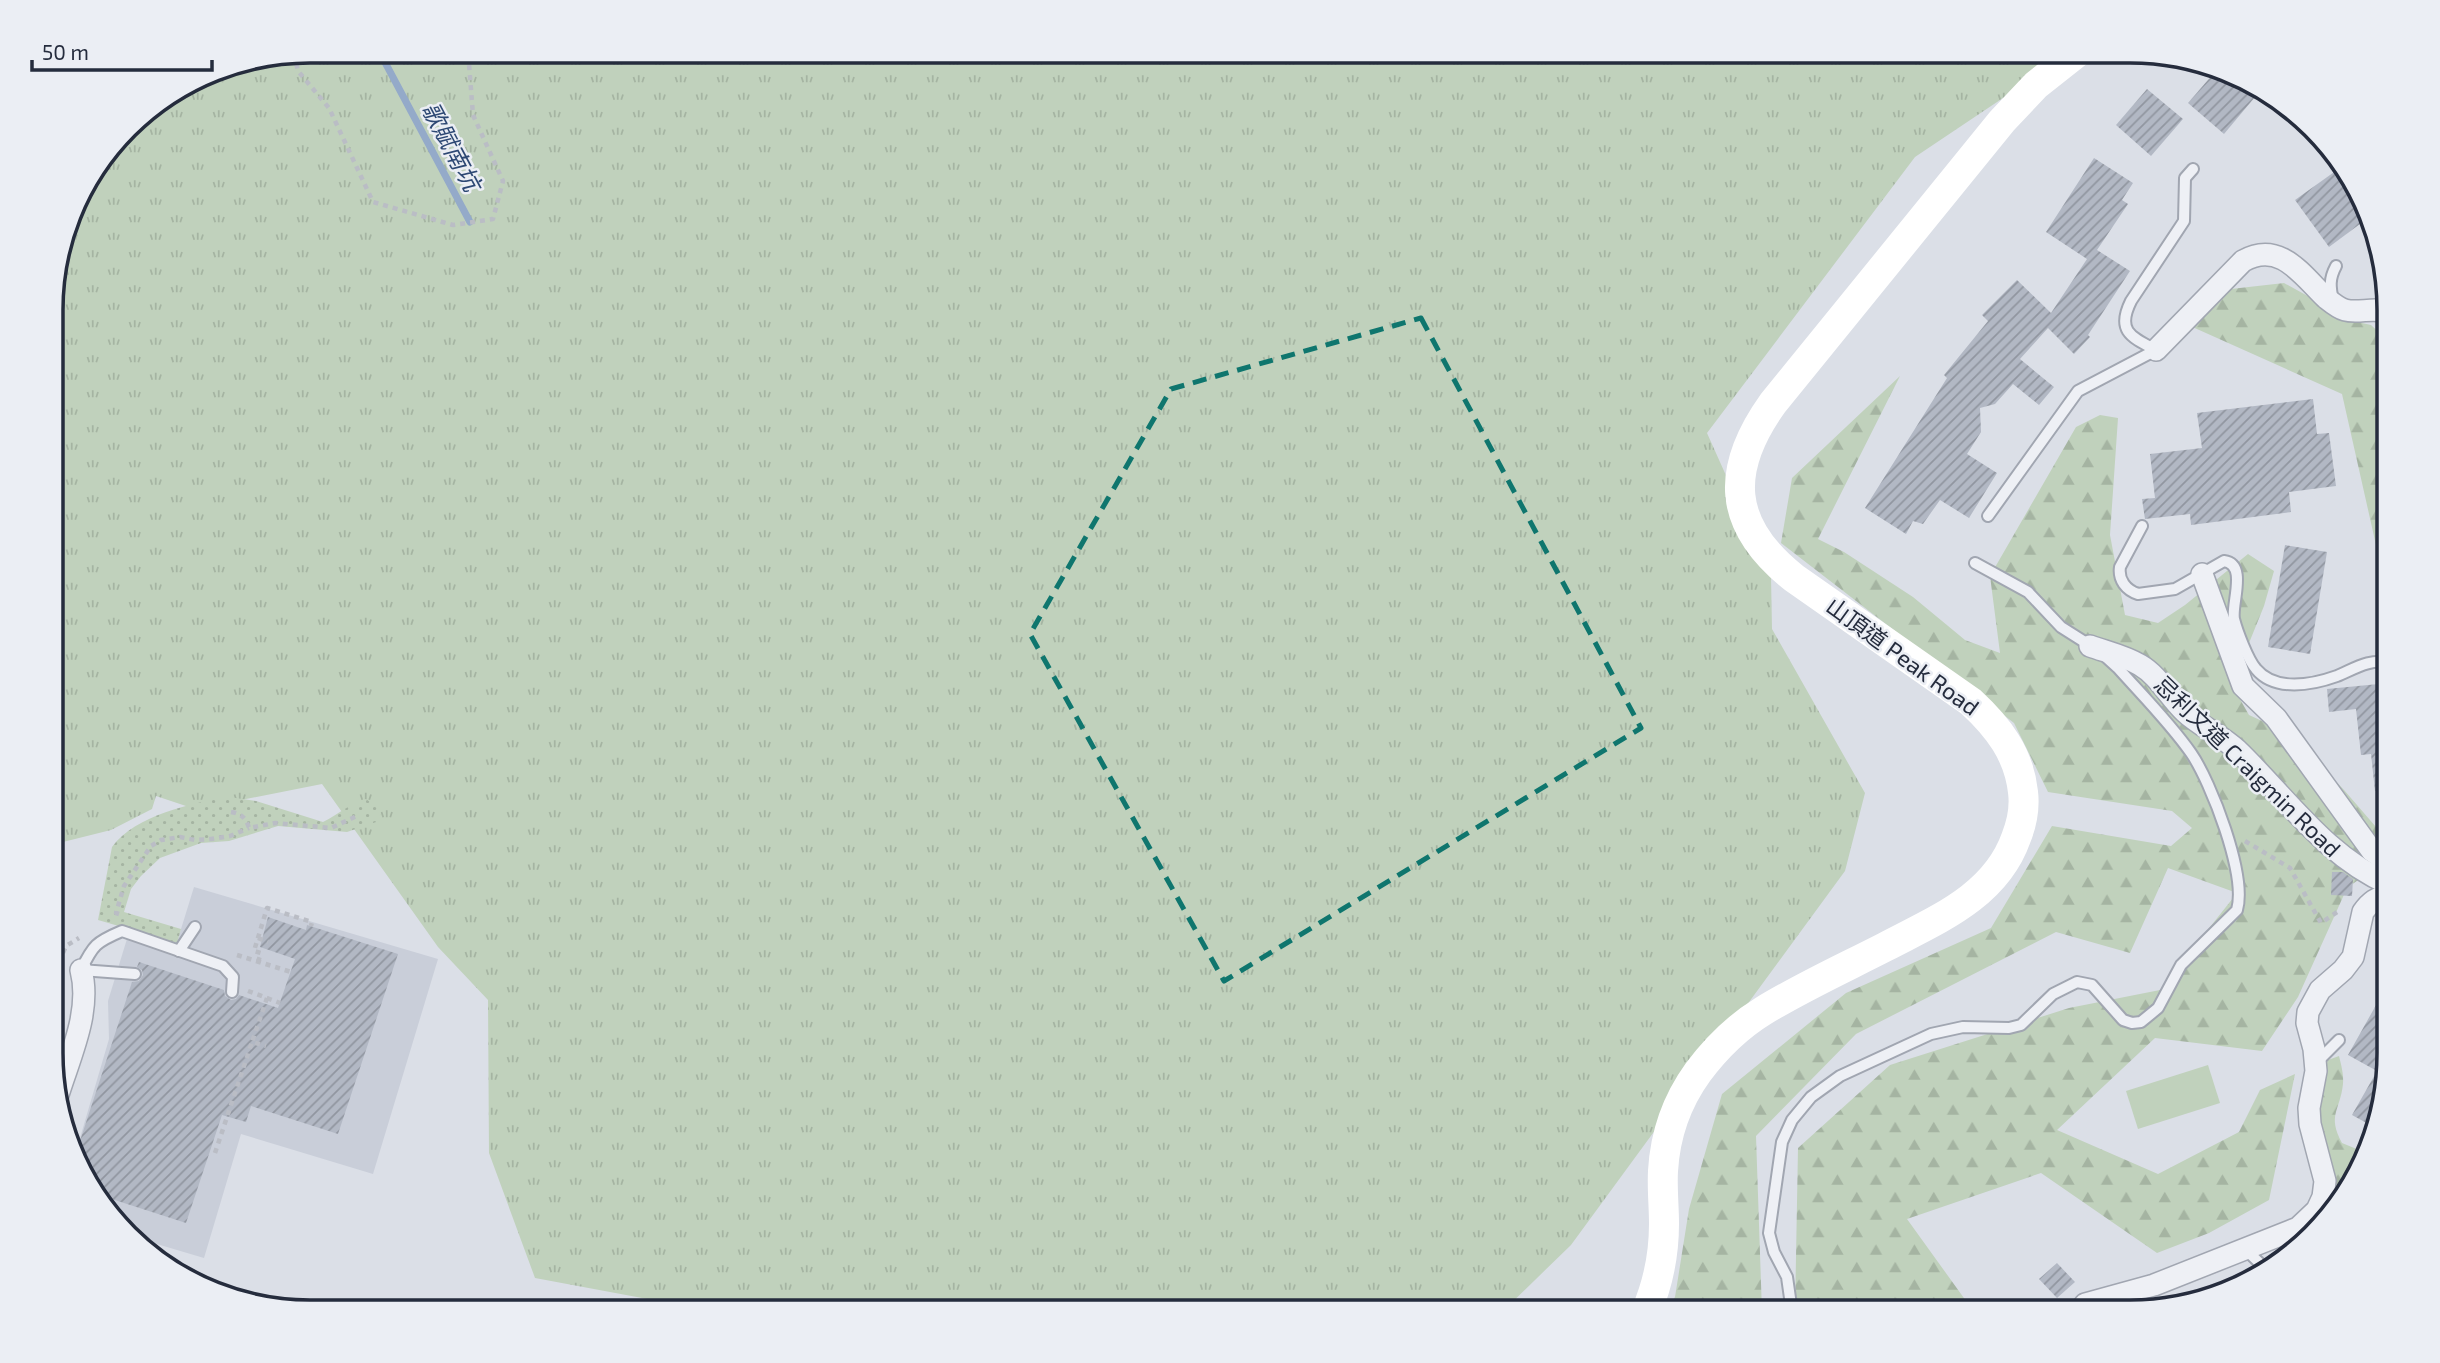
<svg xmlns="http://www.w3.org/2000/svg" width="2440" height="1363" font-family="'Exo 2','Noto Sans TC',sans-serif">
	<style>
		.built { fill: #c9ced9 }
		.grass { fill: url(#grass-tufts) }
		.forest { fill: url(#forest-firs) }
		.garden { fill: url(#garden-dots) }
		.pitch { fill: #c0d1bc }
		.lines { fill: none; stroke-linecap: round; stroke-linejoin: round }
		.stream { stroke: #94aac9; stroke-width: 7 }
		.building { fill: url(#building-hatch) }
		.lane-casing { stroke: #a1a6b1; stroke-width: 14 }
		.street-casing { stroke: #a1a6b1; stroke-width: 24 }
		.path { stroke: #babdc5; stroke-width: 4.5; stroke-dasharray: 5 5; stroke-linecap: butt }
		.lane { stroke: #eef0f5; stroke-width: 10 }
		.street { stroke: #eef0f5; stroke-width: 21 }
		.secondary { stroke: #fff; stroke-width: 30 }
		.marked { fill: none; stroke: #0f766e; stroke-width: 5; stroke-dasharray: 14 9; stroke-linejoin: round }
		.labels { text-anchor: middle; dominant-baseline: central; stroke-width: 5; stroke-linejoin: round; paint-order: stroke }
		.street-label { font-size: 23px; fill: #252c3d; stroke: #ebeef4 }
		.water-label { font-size: 24px; font-style: italic; fill: #2d4873; stroke: #ebeef4 }
		.rim { fill: none; stroke: #252c3d; stroke-width: 3.5 }
	</style>
	<defs>
		<pattern id="grass-tufts" width="24" height="20" patternUnits="userSpaceOnUse" patternTransform="scale(1.75)"><rect width="24" height="20" fill="#c0d1bc"/><path d="M3 7l-1-3M5 7V3M7 7l1-3M15 17l-1-3M17 17v-4M19 17l1-3" fill="none" stroke="#a5b4a2"/></pattern>
		<pattern id="forest-firs" width="22" height="20" patternUnits="userSpaceOnUse" patternTransform="scale(1.75)"><rect width="22" height="20" fill="#c0d1bc"/><path d="M5 1l3.5 6h-7zM16 11l3.5 6h-7z" fill="#a5b4a2"/></pattern>
		<pattern id="garden-dots" width="8" height="8" patternUnits="userSpaceOnUse" patternTransform="scale(1.75)"><rect width="8" height="8" fill="#c0d1bc"/><path d="M2 2h.1M6 6h.1" fill="none" stroke="#a5b4a2" stroke-width="1.8" stroke-linecap="round"/></pattern>
		<pattern id="building-hatch" width="6" height="6" patternUnits="userSpaceOnUse" patternTransform="scale(1.75)"><rect width="6" height="6" fill="#b2b8c4"/><path d="M-1 1l2-2M0 6l6-6M5 7l2-2" fill="none" stroke="#9196a0"/></pattern>
	</defs>
	<rect width="100%" height="100%" fill="#dbdfe7"/>
	<path class="built" d="M 194,887 L 438,959 L 373,1174 L 241,1134 L 204,1258 L 140,1239 L 94,1197 L 75,1145 L 80,1138 L 109,1039 L 108,1001 L 130,929 L 177,942 Z"/>
	<path class="grass" d="M 310,51 L 2073,51 L 1915,157 L 1707,433 L 1771,576 L 1772,629 L 1865,793 L 1845,871 L 1571,1245 L 1502,1312 L 717,1312 L 535,1278 L 489,1153 L 488,1000 L 438,947 L 322,784 L 195,809 L 156,796 L 152,809 L 111,830 L 59,843 L 53,835 L 53,277 L 78,195 L 139,115 L 211,70 Z"/>
	<g class="forest">
		<path d="M 2284,283 L 2353,321 L 2371,325 L 2389,342 L 2389,543 L 2378,554 L 2342,394 L 2188,325 L 2216,299 L 2231,289 Z"/>
		<path d="M 1900,376 L 1818,539 L 1844,552 L 1913,597 L 1965,640 L 2000,653 L 1990,576 L 2076,427 L 2100,415 L 2118,418 L 2110,535 L 2125,615 L 2158,623 L 2185,605 L 2248,554 L 2274,571 L 2264,606 L 2232,685 L 2249,715 L 2293,735 L 2344,790 L 2389,842 L 2389,858 L 2347,888 L 2298,997 L 2262,1051 L 2155,1038 L 2057,1130 L 2158,1174 L 2239,1132 L 2260,1090 L 2295,1074 L 2269,1200 L 2209,1233 L 2157,1253 L 2041,1173 L 1907,1219 L 1974,1312 L 1795,1312 L 1798,1148 L 1890,1065 L 2069,1008 L 2160,990 L 2237,893 L 2168,868 L 2130,953 L 2056,932 L 1856,1034 L 1756,1136 L 1762,1312 L 1666,1312 L 1675,1297 L 1689,1209 L 1722,1094 L 1846,993 L 1991,928 L 2052,826 L 2171,846 L 2192,828 L 2172,811 L 2048,792 L 2014,723 L 1781,543 L 1792,478 Z"/>
		<path d="M 2339,1056 C 2341,1064 2344,1075 2343,1084 C 2340,1111 2327,1115 2342,1143 L 2364,1152 L 2355,1182 L 2343,1197 L 2334,1190 L 2314,1122 L 2322,1073 L 2328,1060 Z"/>
	</g>
	<path class="garden" d="M 229,797 L 256,801 L 323,822 C 339,814 349,804 366,799 L 381,810 L 379,821 L 347,832 L 278,826 L 229,841 L 201,843 L 160,858 L 141,876 L 131,889 L 124,912 L 181,929 L 177,943 L 98,920 L 112,847 C 135,815 193,803 229,797 Z"/>
	<path class="pitch" d="M 2208,1065 L 2220,1103 L 2138,1129 L 2126,1091 Z"/>
	<g class="lines">
		<path class="stream" d="M 379,51 L 470,222"/>
	</g>
	<g class="building">
		<path d="M 2214,73 L 2234,79 L 2255,97 L 2224,134 L 2188,103 Z"/>
		<path d="M 2147,89 L 2183,119 L 2151,156 L 2116,125 Z"/>
		<path d="M 2094,158 L 2133,183 L 2122,200 L 2128,204 L 2097,250 L 2130,271 L 2088,335 L 2090,337 L 2074,354 L 2048,328 L 2020,359 L 2054,387 L 2039,405 L 2013,384 L 1995,404 L 1980,408 L 1981,432 L 1967,454 L 1997,473 L 1969,518 L 1940,500 L 1923,524 L 1913,521 L 1906,534 L 1865,508 L 1947,378 L 1944,375 L 1988,321 L 1982,315 L 2017,280 L 2051,313 L 2087,259 L 2046,232 Z"/>
		<path d="M 2344,165 L 2364,221 L 2329,247 L 2295,200 Z"/>
		<path d="M 2313,399 L 2317,434 L 2329,433 L 2336,486 L 2289,492 L 2291,512 L 2191,525 L 2190,514 L 2145,519 L 2142,499 L 2155,498 L 2150,454 L 2202,448 L 2197,413 Z"/>
		<path d="M 2285,545 L 2327,552 L 2310,654 L 2268,647 Z"/>
		<path d="M 2389,683 L 2389,791 L 2375,791 L 2371,754 L 2361,755 L 2356,709 L 2329,712 L 2327,689 Z"/>
		<path d="M 2332,872 L 2343,872 L 2353,879 L 2352,896 L 2331,895 Z"/>
		<path d="M 268,917 L 306,930 L 307,925 L 398,954 L 338,1134 L 251,1106 L 246,1122 L 222,1115 L 186,1223 L 93,1193 L 77,1150 L 132,982 L 139,981 L 143,975 L 142,970 L 137,967 L 139,962 L 224,990 L 225,996 L 231,1000 L 236,999 L 239,995 L 278,1008 L 295,959 L 260,947 Z"/>
		<path d="M 2389,982 L 2389,1069 L 2372,1126 L 2352,1115 L 2377,1071 L 2348,1055 Z"/>
		<path d="M 2057,1263 L 2075,1282 L 2057,1298 L 2039,1279 Z"/>
	</g>
	<g class="lines">
		<defs>
			<g id="lane">
				<path d="M 2333,301 C 2330,287 2329,279 2336,266"/>
				<path d="M 2156,350 C 2131,337 2116,331 2131,301 L 2184,221 L 2185,178 L 2193,169"/>
				<path d="M 1988,516 L 2078,391 L 2156,350"/>
				<path d="M 2142,526 L 2120,567 C 2118,580 2126,590 2138,594 L 2175,589 L 2224,561 C 2248,564 2231,604 2234,619 C 2237,631 2248,660 2256,669 C 2275,692 2312,685 2337,676 C 2354,669 2370,658 2389,663"/>
				<path d="M 1975,563 L 2028,592 L 2061,627 L 2091,646"/>
				<path d="M 179,951 L 195,927"/>
				<path d="M 135,974 L 81,970 C 93,945 96,942 122,931 L 223,966 L 233,977 L 232,992"/>
				<path d="M 2316,1063 L 2339,1040"/>
				<path d="M 2245,1249 L 2268,1271"/>
				<path d="M 1792,1312 L 1787,1277 L 1774,1252 L 1769,1233 L 1782,1142 L 1792,1120 L 1811,1097 L 1840,1076 L 1931,1034 L 1963,1027 L 2009,1028 L 2021,1025 L 2053,994 L 2077,982 L 2092,985 L 2123,1020 L 2132,1023 L 2141,1022 L 2158,1008 L 2181,965 L 2237,910 C 2247,875 2211,782 2191,753 C 2170,723 2142,695 2118,668 L 2107,658"/>
			</g>
			<g id="street">
				<path d="M 2156,350 L 2243,261 C 2280,240 2302,275 2326,298 C 2331,302 2338,308 2345,310 C 2359,314 2375,306 2389,313"/>
				<path d="M 2202,574 L 2243,686 L 2276,718 L 2372,851 L 2389,863"/>
				<path d="M 2090,646 C 2107,652 2125,656 2140,665 C 2159,676 2169,697 2185,712 C 2200,726 2221,735 2237,750 C 2285,796 2326,857 2389,884"/>
				<path d="M 57,1098 C 69,1058 92,1012 81,970"/>
				<path d="M 2080,1312 L 2085,1304 L 2154,1285 L 2298,1228 L 2317,1210 L 2323,1197 L 2325,1181 L 2310,1124 L 2309,1108 L 2316,1071 L 2314,1049 L 2307,1023 L 2308,1012 L 2320,990 L 2343,970 L 2353,957 L 2363,912 C 2370,902 2377,897 2389,895"/>
			</g>
		</defs>
		<use href="#lane" class="lane-casing"/>
		<use href="#street" class="street-casing"/>
		<g class="path">
			<path d="M 294,54 L 298,71 L 329,108 L 373,202 L 453,225 L 493,219 L 503,181 L 473,115 L 468,51"/>
			<path d="M 231,812 C 242,814 246,818 249,828 L 275,823 L 331,828 L 359,815"/>
			<path d="M 2245,841 L 2290,868 L 2321,923 L 2340,910"/>
			<path d="M 119,914 L 116,913 L 124,886 L 151,846 L 161,840 L 180,837 L 195,840 L 211,839 L 230,836 L 249,828"/>
			<path d="M 258,938 L 268,942"/>
			<path d="M 237,955 L 291,972"/>
			<path d="M 59,962 L 66,946 L 79,938"/>
			<path d="M 258,962 L 261,953 L 254,951 L 267,908 L 312,922 L 311,926"/>
			<path d="M 248,991 L 267,998 L 252,1042 L 266,1046"/>
			<path d="M 267,998 L 280,1003"/>
			<path d="M 215,1153 L 252,1042"/>
		</g>
		<use href="#lane" class="lane"/>
		<use href="#street" class="street"/>
		<path class="secondary" d="M 1646,1312 C 1658,1284 1664,1254 1664,1224 C 1664,1206 1662,1189 1663,1171 C 1665,1136 1677,1101 1698,1072 C 1716,1048 1737,1027 1763,1011 C 1802,987 1844,968 1885,947 C 1936,920 1995,897 2016,838 C 2022,823 2025,808 2023,792 C 2019,754 1998,727 1971,702 L 1794,578 C 1727,525 1725,470 1773,403 L 2002,121 L 2036,85 L 2079,51"/>
	</g>
	<path class="marked" d="M 1421,318 L 1641,728 L 1224,981 L 1030,634 L 1171,389 Z"/>
	<g class="labels">
		<g class="street-label">
			<text transform="translate(1903 656) rotate(36)">山頂道 Peak Road</text>
			<text transform="translate(2248 766) rotate(44)">忌利文道 Craigmin Road</text>
		</g>
		<g class="water-label">
			<text transform="translate(452 146) rotate(62)">歌賦南坑</text>
		</g>
	</g>
	<path d="M0 0H2440V1363H0ZM310 63H2130A247 247 0 0 1 2377 310V1053A247 247 0 0 1 2130 1300H310A247 247 0 0 1 63 1053V310A247 247 0 0 1 310 63Z" fill="#ebeef4" fill-rule="evenodd"/>
	<path class="rim" d="M310 63H2130A247 247 0 0 1 2377 310V1053A247 247 0 0 1 2130 1300H310A247 247 0 0 1 63 1053V310A247 247 0 0 1 310 63Z"/>
	<path d="M32 60v10h180v-10" fill="none" stroke="#252c3d" stroke-width="3.5"/>
	<text x="42" y="60" font-size="21" fill="#252c3d" stroke="#ebeef4" stroke-width="5" paint-order="stroke">50 m</text>
</svg>
